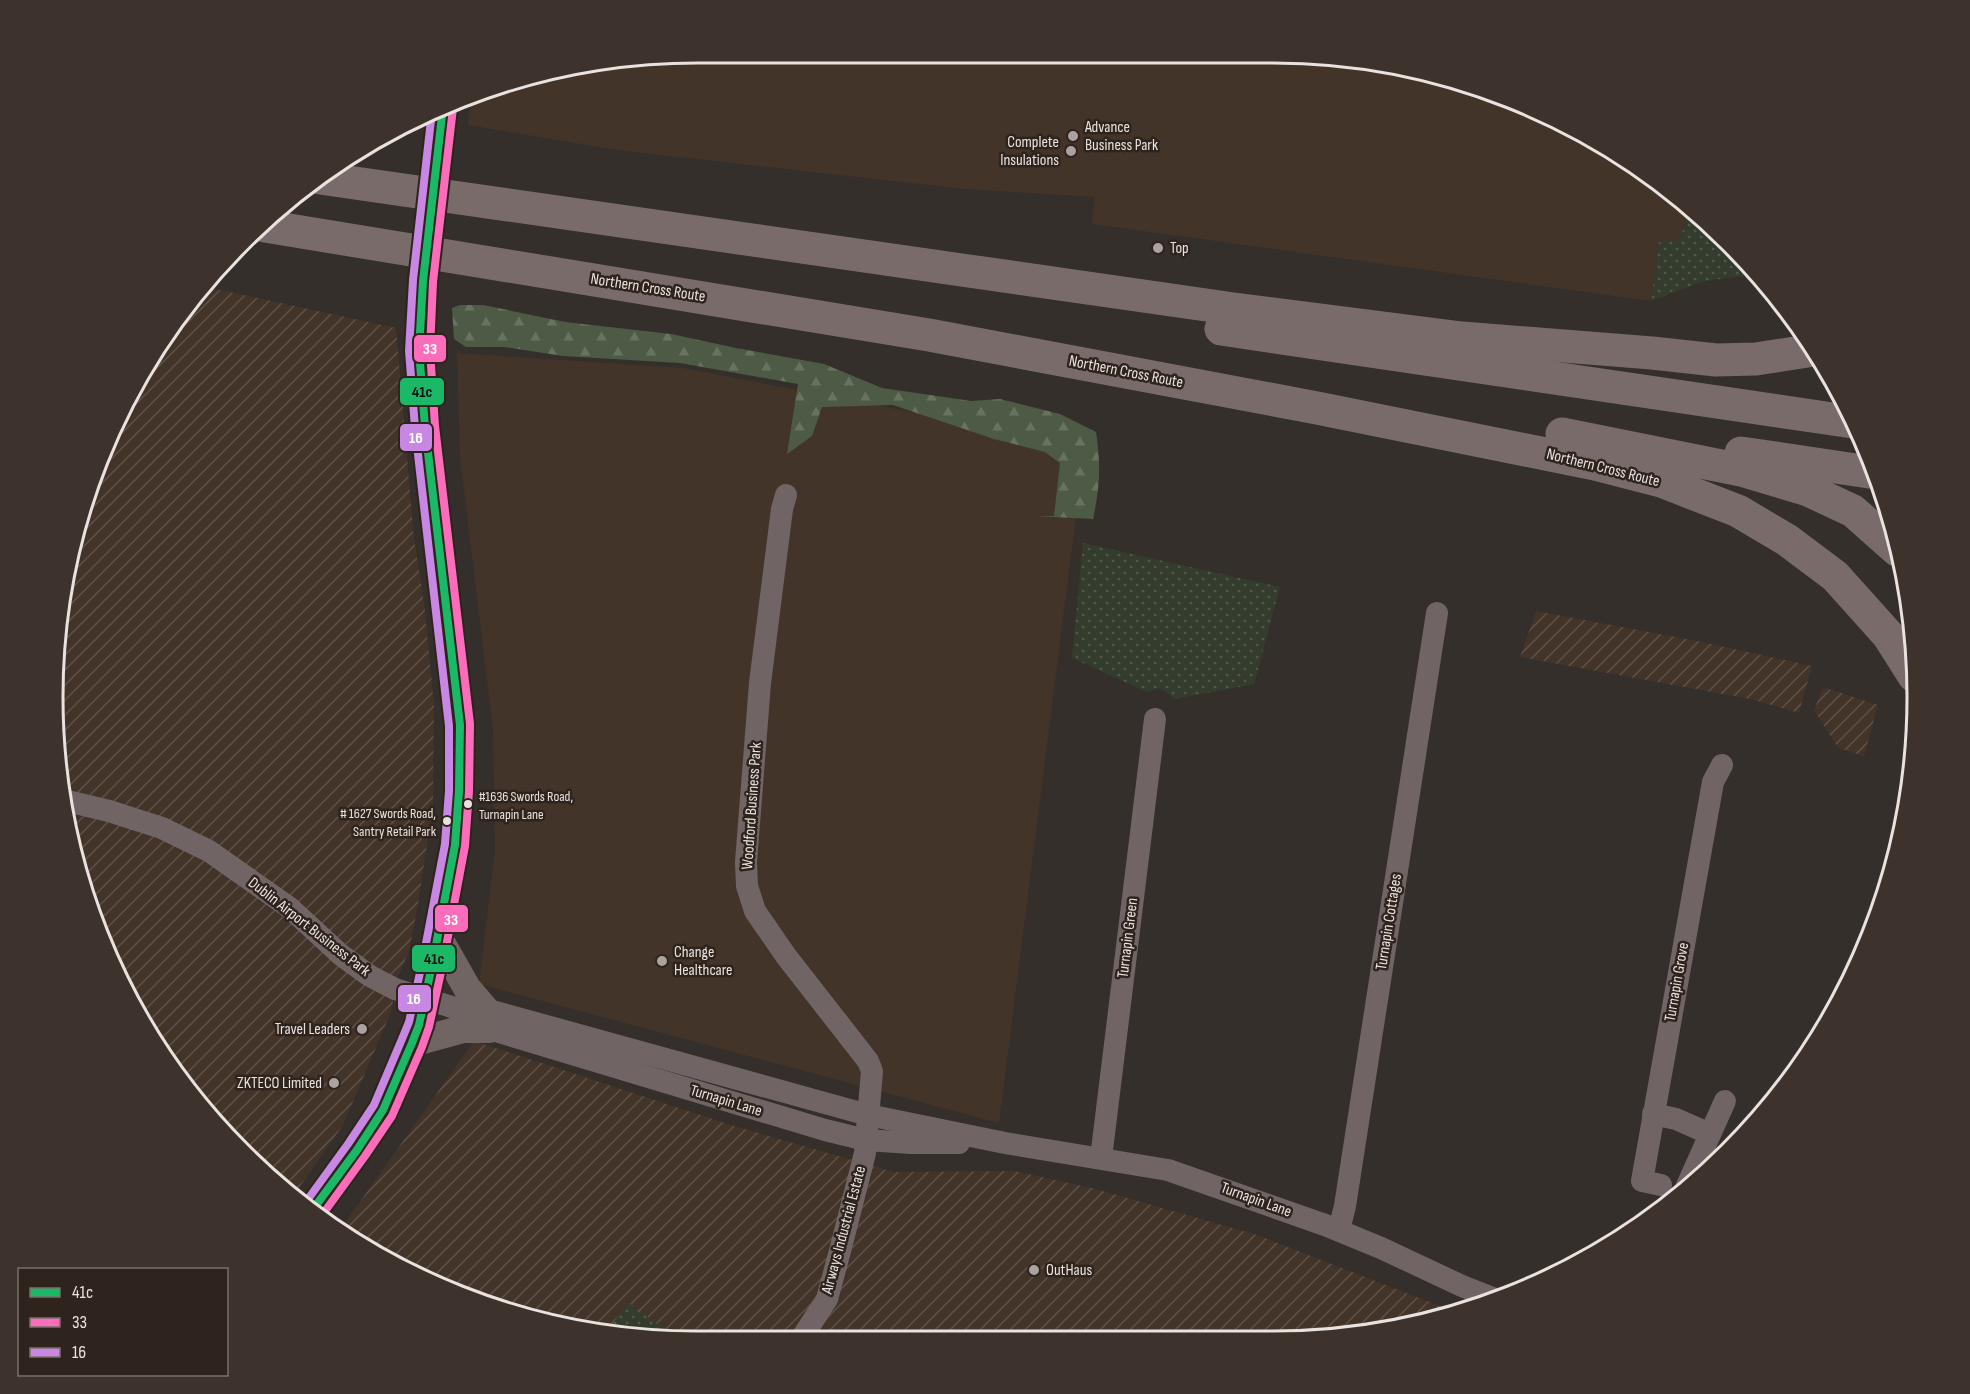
<svg xmlns="http://www.w3.org/2000/svg" width="1970" height="1394" font-family="'Sofia Sans Condensed',sans-serif">
	<style>
		.built { fill: #43342a }
		.industrial { fill: url(#industrial-furrows) }
		.grass { fill: url(#grass-dots) }
		.forest { fill: url(#forest-firs) }
		.lines { fill: none; stroke-linecap: round; stroke-linejoin: round }
		.stream { stroke: #0c192a; stroke-width: 5 }
		.major-tunnel { stroke: #4f4a46; stroke-width: 28; stroke-dasharray: 28 14; stroke-linecap: butt }
		.minor { stroke: #706564; stroke-width: 22 }
		.major { stroke: #716563; stroke-width: 28 }
		.highway { stroke: #786b6a; stroke-width: 33 }
		.bus-1-casing { stroke: #2e241d; stroke-width: 12 }
		.bus-2-casing { stroke: #2e241d; stroke-width: 12 }
		.bus-3-casing { stroke: #2e241d; stroke-width: 12 }
		.bus-1 { stroke: #1ab867; stroke-width: 8 }
		.bus-2 { stroke: #fb6dba; stroke-width: 8 }
		.bus-3 { stroke: #c787e3; stroke-width: 8 }
		.poi-dot { fill: #aaa39f; stroke: #2e241d; stroke-width: 2 }
		.bus-dot { fill: #e9e2de; stroke: #2e241d; stroke-width: 2 }
		.labels { text-anchor: middle; dominant-baseline: central; stroke-width: 5; stroke-linejoin: round; paint-order: stroke }
		.bus-label { font-size: 14px; fill: #e9e2de; stroke: #2e241d; text-anchor: start }
		.poi-label { font-size: 16px; fill: #e9e2de; stroke: #2e241d; text-anchor: start }
		.street-label { font-size: 16px; fill: #e9e2de; stroke: #2e241d }
		.rim { fill: none; stroke: #e9e2de; stroke-width: 3 }
		.line-badge { stroke: #2e241d; stroke-width: 2 }
		.badge-label { font-size: 16px; text-anchor: middle; font-weight: bold; fill: #fff }
		.pale-badge-label { font-size: 16px; text-anchor: middle; font-weight: bold; fill: #111 }
	</style>
	<defs>
		<pattern id="industrial-furrows" width="10" height="10" patternUnits="userSpaceOnUse" patternTransform="scale(1.5)"><rect width="10" height="10" fill="#43342a"/><path d="M-1 1l2-2M0 10L10 0M9 11l2-2" fill="none" stroke="#5e5148"/></pattern>
		<pattern id="grass-dots" width="8" height="8" patternUnits="userSpaceOnUse" patternTransform="scale(1.5)"><rect width="8" height="8" fill="#343c2e"/><path d="M2 2h.1M6 6h.1" fill="none" stroke="#51584c" stroke-width="1.8" stroke-linecap="round"/></pattern>
		<pattern id="forest-firs" width="22" height="20" patternUnits="userSpaceOnUse" patternTransform="scale(1.5)"><rect width="22" height="20" fill="#4d5b46"/><path d="M5 1l3.5 6h-7zM16 11l3.5 6h-7z" fill="#677260"/></pattern>
	</defs>
	<rect width="100%" height="100%" fill="#342f2b"/>
	<g class="built">
		<path d="M 697,53 L 1152,53 L 1265,60 L 1399,65 L 1483,90 L 1583,137 L 1596,139 L 1666,186 L 1689,207 L 1681,237 L 1676,241 L 1659,242 L 1651,301 L 1092,224 L 1095,197 L 965,189 L 875,179 L 617,150 L 468,125 L 472,96 L 530,75 Z"/>
		<path d="M 457,353 L 683,368 L 1085,445 L 999,1123 L 479,984 L 495,851 L 493,729 L 460,457 Z"/>
	</g>
	<g class="industrial">
		<path d="M 202,286 L 396,328 L 414,539 L 424,602 L 434,705 L 433,805 L 418,904 L 409,952 L 397,978 L 391,1012 L 343,1125 L 298,1189 L 279,1184 L 213,1122 L 119,982 L 65,822 L 53,697 L 58,613 L 102,450 L 139,374 Z"/>
		<path d="M 1536,611 L 1697,641 L 1812,666 L 1799,713 L 1750,699 L 1520,657 Z"/>
		<path d="M 1823,687 L 1878,705 L 1864,756 L 1838,748 L 1814,710 Z"/>
		<path d="M 474,1041 L 731,1125 L 894,1172 L 1015,1171 L 1096,1189 L 1257,1235 L 1458,1313 L 1440,1319 L 1357,1336 L 655,1340 L 531,1320 L 412,1275 L 340,1230 Z"/>
	</g>
	<g class="grass">
		<path d="M 1689,207 L 1759,274 L 1704,281 L 1651,301 L 1659,242 L 1676,241 L 1681,237 Z"/>
		<path d="M 1083,543 L 1280,587 L 1254,684 L 1175,699 L 1160,688 L 1147,692 L 1072,658 Z"/>
		<path d="M 628,1302 L 678,1340 L 655,1340 L 607,1332 Z"/>
	</g>
	<path class="forest" d="M 460,305 L 483,305 L 565,322 L 671,334 L 736,348 L 824,364 L 882,388 L 971,401 L 1000,399 L 1060,414 L 1096,432 C 1101,465 1100,487 1093,519 L 1035,516 L 1054,516 L 1060,463 L 1045,452 L 994,439 L 893,405 L 822,407 L 812,436 L 787,454 L 798,384 L 680,363 L 563,356 L 505,347 L 466,347 L 454,339 L 452,308 Z"/>
	<g class="lines">
		<path class="stream" d="M 1493,93 L 1501,99 L 1555,119"/>
		<path class="major-tunnel" d="M 424,275 L 435,172"/>
		<g class="minor">
			<path d="M 786,495 L 782,509 L 760,683 L 746,862 L 747,886 L 755,911 L 786,956 L 868,1061 L 872,1071 L 865,1153 L 840,1251 L 827,1299 L 801,1339"/>
			<path d="M 63,800 L 109,811 L 162,828 L 209,851 L 290,908 L 341,955 L 370,976 L 395,989 L 458,1009 L 485,1009 L 868,1115 L 1005,1143 L 1168,1170 L 1325,1225 L 1381,1248 L 1462,1286 L 1495,1299"/>
			<path d="M 476,1021 L 489,1029 L 825,1130 L 866,1140 L 911,1143 L 959,1143"/>
			<path d="M 1653,1114 L 1676,1119 L 1710,1134"/>
			<path d="M 1101,1158 L 1155,719"/>
			<path d="M 1661,1185 L 1642,1181 L 1713,782 L 1722,765"/>
			<path d="M 1685,1190 L 1725,1101"/>
			<path d="M 1339,1230 L 1345,1206 L 1437,613"/>
		</g>
		<g class="major">
			<path d="M 435,170 L 443,107"/>
			<path d="M 438,937 L 467,988 L 485,1009"/>
			<path d="M 412,1043 L 463,1029 L 489,1029"/>
			<path d="M 311,1212 L 357,1150 L 383,1110 L 412,1043 L 419,1025 L 433,961 L 455,845 L 459,791 L 460,725 L 425,427 L 419,350 L 423,281"/>
		</g>
		<g class="highway">
			<path d="M 320,178 L 1234,309 L 1462,338 L 1652,353 L 1716,360 L 1756,359 L 1814,350"/>
			<path d="M 265,226 L 929,335 L 1317,408 L 1595,464 L 1661,481 L 1738,511 L 1787,540 L 1835,576 L 1888,635 L 1914,676"/>
			<path d="M 1221,329 L 1853,422"/>
			<path d="M 1562,434 L 1741,470 L 1808,490 L 1853,511 L 1897,550"/>
			<path d="M 1741,453 L 1876,473"/>
		</g>
		<defs>
			<path id="bus-1" d="M 311,1212 L 357,1150 L 383,1110 L 412,1043 L 419,1025 L 433,961 L 455,845 L 459,791 L 460,725 L 425,427 L 419,350 L 423,281 L 443,107"/>
			<path id="bus-2" d="M 320,1218 L 365,1156 L 392,1116 L 422,1047 L 429,1027 L 443,963 L 465,846 L 469,791 L 470,724 L 435,426 L 430,350 L 433,282 L 453,108"/>
			<path id="bus-3" d="M 303,1206 L 348,1144 L 374,1105 L 402,1039 L 409,1022 L 423,959 L 445,844 L 449,791 L 449,726 L 415,428 L 409,351 L 413,280 L 432,111"/>
		</defs>
		<use href="#bus-1" class="bus-1-casing"/>
		<use href="#bus-2" class="bus-2-casing"/>
		<use href="#bus-3" class="bus-3-casing"/>
		<use href="#bus-1" class="bus-1"/>
		<use href="#bus-2" class="bus-2"/>
		<use href="#bus-3" class="bus-3"/>
	</g>
	<g class="poi-dot">
		<circle cx="1073" cy="136" r="6"/>
		<circle cx="1071" cy="151" r="6"/>
		<circle cx="1158" cy="248" r="6"/>
		<circle cx="662" cy="961" r="6"/>
		<circle cx="362" cy="1029" r="6"/>
		<circle cx="334" cy="1083" r="6"/>
		<circle cx="1034" cy="1270" r="6"/>
	</g>
	<g class="bus-dot">
		<circle cx="468" cy="804" r="5"/>
		<circle cx="447" cy="821" r="5"/>
	</g>
	<g class="labels">
		<g class="bus-label">
			<text x="479" y="796">#1636 Swords Road,<tspan x="479" dy="18">Turnapin Lane</tspan></text>
			<text x="436" y="813" text-anchor="end"># 1627 Swords Road,<tspan x="436" dy="18">Santry Retail Park</tspan></text>
		</g>
		<g class="poi-label">
			<text x="1085" y="127">Advance<tspan x="1085" dy="18">Business Park</tspan></text>
			<text x="1059" y="142" text-anchor="end">Complete<tspan x="1059" dy="18">Insulations</tspan></text>
			<text x="1170" y="248">Top</text>
			<text x="674" y="952">Change<tspan x="674" dy="18">Healthcare</tspan></text>
			<text x="350" y="1029" text-anchor="end">Travel Leaders</text>
			<text x="322" y="1083" text-anchor="end">ZKTECO Limited</text>
			<text x="1046" y="1270">OutHaus</text>
		</g>
		<g class="street-label">
			<text transform="translate(648 288) rotate(9)">Northern Cross Route</text>
			<text transform="translate(1126 372) rotate(11)">Northern Cross Route</text>
			<text transform="translate(1603 468) rotate(14)">Northern Cross Route</text>
			<text transform="translate(752 806) rotate(-86)">Woodford Business Park</text>
			<text transform="translate(1389 922) rotate(-81)">Turnapin Cottages</text>
			<text transform="translate(309 927) rotate(38)">Dublin Airport Business Park</text>
			<text transform="translate(1128 938) rotate(-83)">Turnapin Green</text>
			<text transform="translate(1677 982) rotate(-80)">Turnapin Grove</text>
			<text transform="translate(726 1101) rotate(17)">Turnapin Lane</text>
			<text transform="translate(1256 1200) rotate(20)">Turnapin Lane</text>
			<text transform="translate(844 1230) rotate(-75)">Airways Industrial Estate</text>
		</g>
	</g>
	<path d="M0 0H1970V1394H0ZM697 63H1273A634 634 0 0 1 1907 697V697A634 634 0 0 1 1273 1331H697A634 634 0 0 1 63 697V697A634 634 0 0 1 697 63Z" fill="#3d332c" fill-rule="evenodd"/>
	<path class="rim" d="M697 63H1273A634 634 0 0 1 1907 697V697A634 634 0 0 1 1273 1331H697A634 634 0 0 1 63 697V697A634 634 0 0 1 697 63Z"/>
	<g class="line-badge">
		<rect x="413" y="334" width="34" height="29" rx="6" fill="#fb6dba"/>
		<rect x="399" y="377" width="46" height="29" rx="6" fill="#1ab867"/>
		<rect x="399" y="423" width="34" height="29" rx="6" fill="#c787e3"/>
		<rect x="434" y="904" width="35" height="29" rx="6" fill="#fb6dba"/>
		<rect x="411" y="944" width="45" height="29" rx="6" fill="#1ab867"/>
		<rect x="397" y="984" width="35" height="29" rx="6" fill="#c787e3"/>
	</g>
	<g class="badge-label">
		<text x="430" y="354">33</text>
		<text x="416" y="443">16</text>
		<text x="451" y="925">33</text>
		<text x="414" y="1004">16</text>
	</g>
	<g class="pale-badge-label">
		<text x="422" y="397">41c</text>
		<text x="434" y="964">41c</text>
	</g>
	<rect x="18" y="1268" width="210" height="108" fill="#2e241d" stroke="#79706a" stroke-width="1.5"/>
	<rect x="30" y="1288" width="30" height="9" fill="#1ab867" stroke="#79706a" stroke-width="1.5"/>
	<text x="72" y="1298" font-size="18" fill="#e9e2de">41c</text>
	<rect x="30" y="1318" width="30" height="9" fill="#fb6dba" stroke="#79706a" stroke-width="1.5"/>
	<text x="72" y="1328" font-size="18" fill="#e9e2de">33</text>
	<rect x="30" y="1348" width="30" height="9" fill="#c787e3" stroke="#79706a" stroke-width="1.5"/>
	<text x="72" y="1358" font-size="18" fill="#e9e2de">16</text>
</svg>
